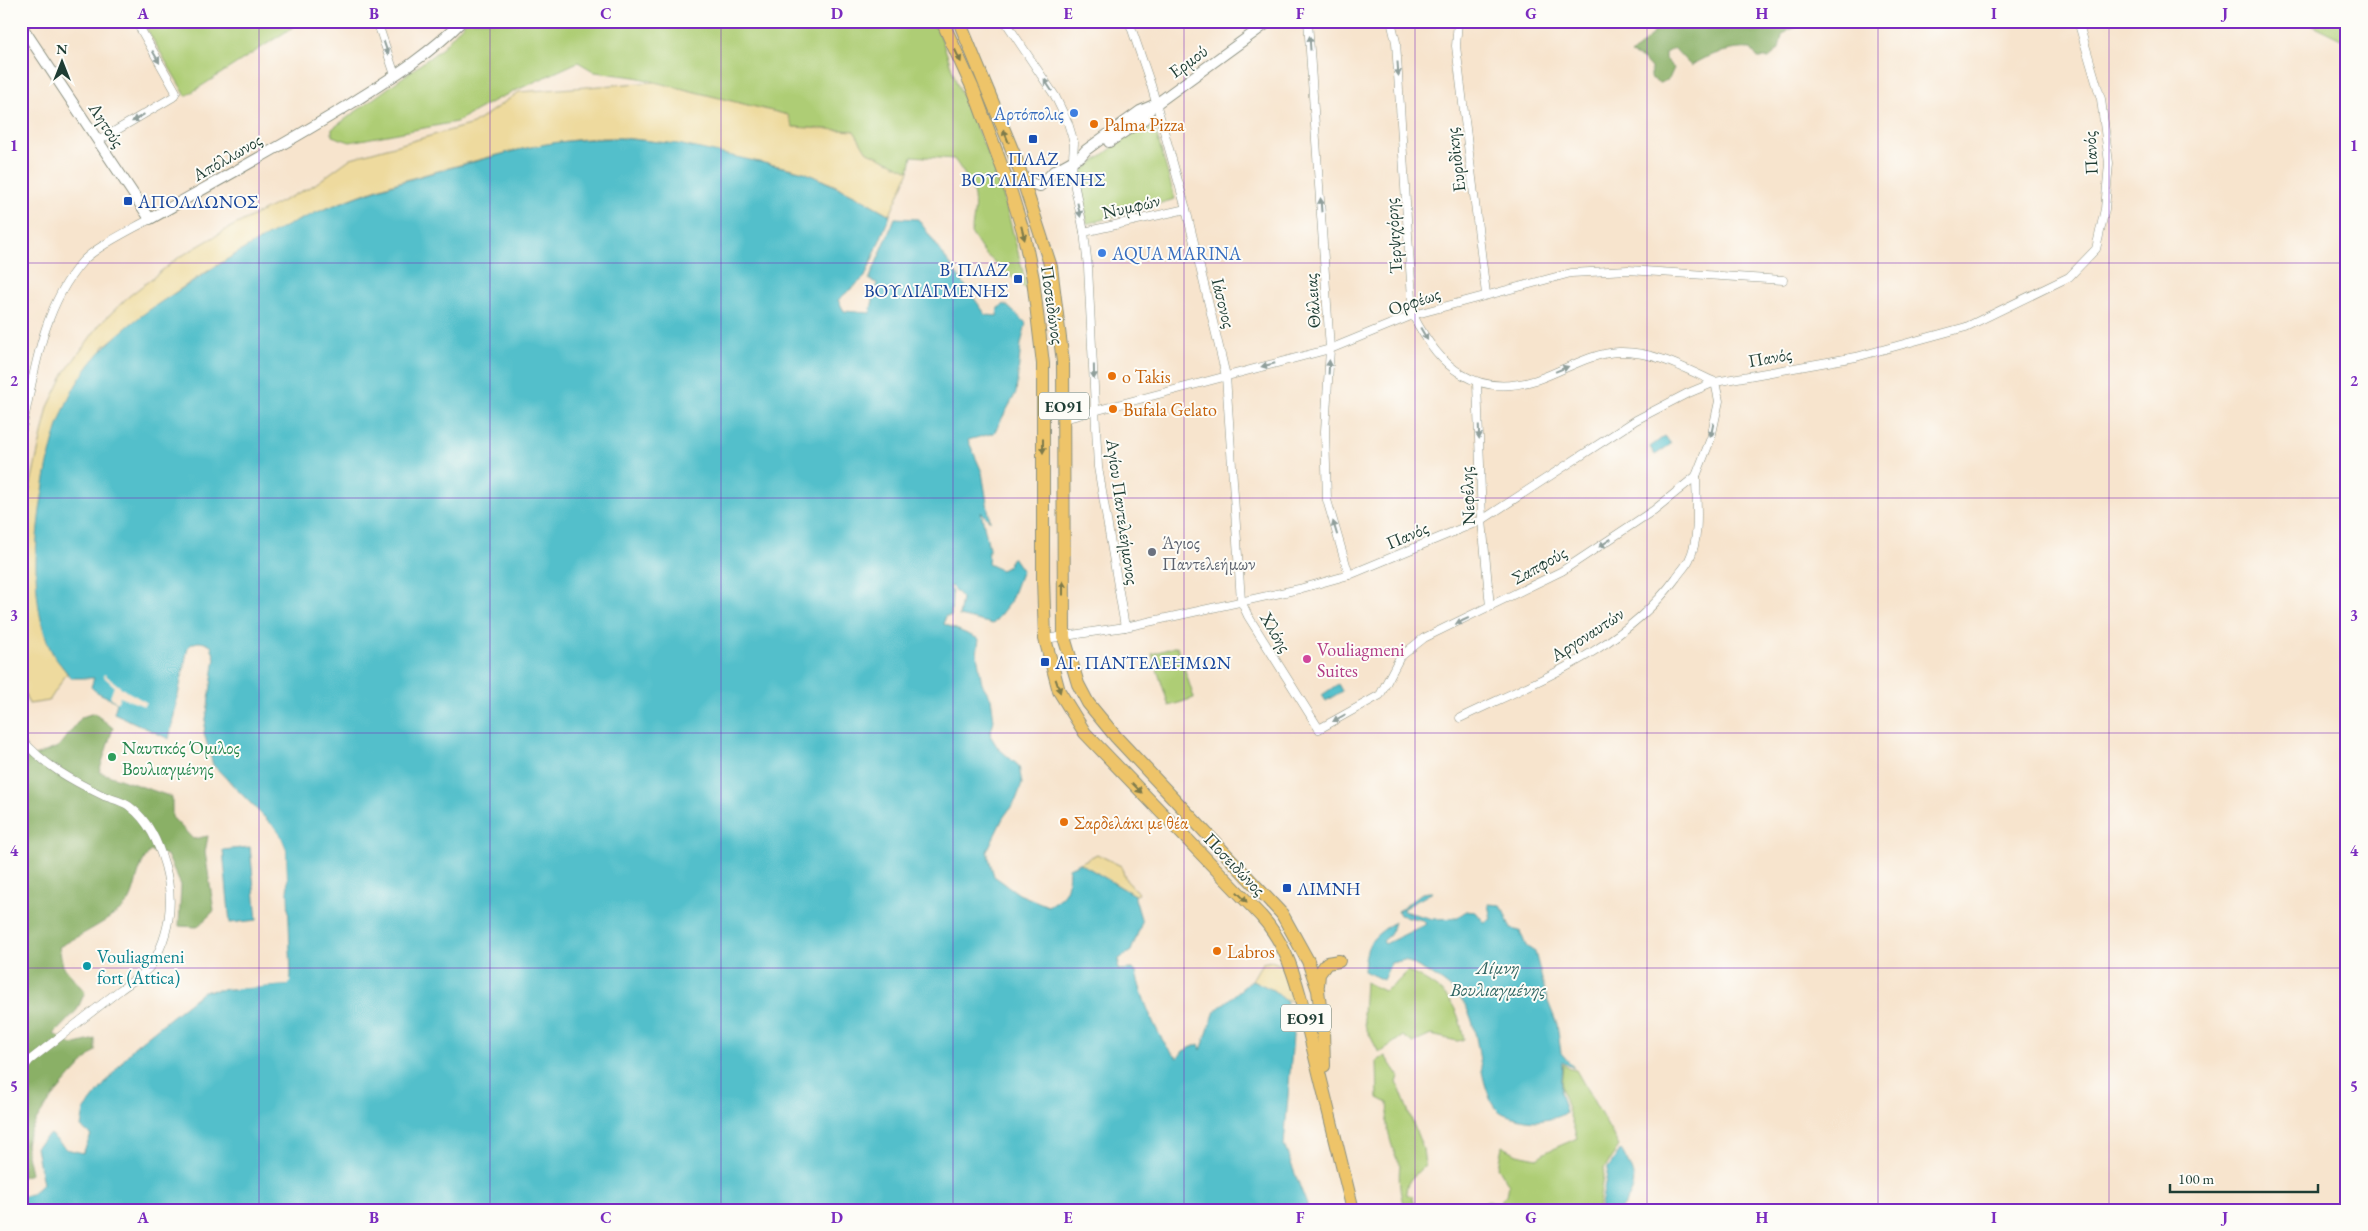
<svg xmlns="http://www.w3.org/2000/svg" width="2368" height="1231" font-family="'EB Garamond',serif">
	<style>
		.green { fill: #aecd75; stroke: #668554 }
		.forest { fill: #8ab066; stroke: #54764d }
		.sand { fill: #eeda9e; stroke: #868c69 }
		.water { fill: #52bfcb; stroke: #387e80 }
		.pier { fill: #f7e4cd }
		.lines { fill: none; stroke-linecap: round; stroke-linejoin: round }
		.minor-casing { stroke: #8b9080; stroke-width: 9 }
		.tertiary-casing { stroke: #8b9080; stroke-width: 12 }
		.primary-casing { stroke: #8b9080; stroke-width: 14 }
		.minor { stroke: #fff; stroke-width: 8 }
		.tertiary { stroke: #fff; stroke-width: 10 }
		.primary { stroke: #eec469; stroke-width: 12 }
		.oneway { fill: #8f9e9a }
		.oneway2 { fill: #7c7a4c }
		.grid { fill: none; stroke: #7b2cbf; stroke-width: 1; stroke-opacity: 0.55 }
		.shop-dot { fill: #3f7fe0; stroke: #fdfcf7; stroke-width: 2 }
		.food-dot { fill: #e8710a; stroke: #fdfcf7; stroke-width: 2 }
		.transit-dot { fill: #1a4fb4; stroke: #fdfcf7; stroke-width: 2 }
		.worship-dot { fill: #6b7280; stroke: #fdfcf7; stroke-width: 2 }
		.hotel-dot { fill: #d1479c; stroke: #fdfcf7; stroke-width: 2 }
		.leisure-dot { fill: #2e9e5b; stroke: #fdfcf7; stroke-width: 2 }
		.culture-dot { fill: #0f9aa8; stroke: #fdfcf7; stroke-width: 2 }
		.labels { text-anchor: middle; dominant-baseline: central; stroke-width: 4; stroke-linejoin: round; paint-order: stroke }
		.shield { fill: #fdfcf7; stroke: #62766e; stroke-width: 1 }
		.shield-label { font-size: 16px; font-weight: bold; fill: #1f3d34 }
		.street-label { font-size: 18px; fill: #1f3d34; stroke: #fdfcf7 }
		.shop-label { font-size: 18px; fill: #366cbe; stroke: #fdfcf7; text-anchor: end }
		.food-label { font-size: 18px; fill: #c56008; stroke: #fdfcf7; text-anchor: start }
		.transit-label { font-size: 18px; fill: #164399; stroke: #fdfcf7; text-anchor: start }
		.worship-label { font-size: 18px; fill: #5b616d; stroke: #fdfcf7; text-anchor: start }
		.hotel-label { font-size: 18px; fill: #b23c85; stroke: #fdfcf7; text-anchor: start }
		.leisure-label { font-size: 18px; fill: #27864d; stroke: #fdfcf7; text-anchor: start }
		.culture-label { font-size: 18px; fill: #0d838f; stroke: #fdfcf7; text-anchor: start }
		.water-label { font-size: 19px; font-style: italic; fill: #2e6461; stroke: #fdfcf7 }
		.neatline { fill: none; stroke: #7b2cbf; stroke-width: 2 }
		.grid-label { font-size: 16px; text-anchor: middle; font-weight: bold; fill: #7b2cbf }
	</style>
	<rect width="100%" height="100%" fill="#fdfcf7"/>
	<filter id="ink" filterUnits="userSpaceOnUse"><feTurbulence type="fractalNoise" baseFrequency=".02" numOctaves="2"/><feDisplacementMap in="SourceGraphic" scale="10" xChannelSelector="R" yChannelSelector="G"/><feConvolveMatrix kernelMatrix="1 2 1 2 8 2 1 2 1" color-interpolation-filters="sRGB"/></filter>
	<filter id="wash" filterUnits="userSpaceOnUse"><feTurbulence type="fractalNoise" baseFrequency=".0096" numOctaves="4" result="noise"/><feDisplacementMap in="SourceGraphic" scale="20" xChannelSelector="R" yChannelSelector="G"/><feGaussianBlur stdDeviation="1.12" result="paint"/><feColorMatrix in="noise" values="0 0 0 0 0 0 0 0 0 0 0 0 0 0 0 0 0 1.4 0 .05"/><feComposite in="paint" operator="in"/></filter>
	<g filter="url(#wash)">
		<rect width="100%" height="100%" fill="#f7e4cd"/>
		<g class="green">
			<path d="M 142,21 L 301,21 L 301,22 L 186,96 Z"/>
			<path d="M 466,21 L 918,21 L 938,28 L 957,84 L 999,179 L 1028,291 L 984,253 L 971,233 C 978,196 976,190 954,159 L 912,156 L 909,171 L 866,151 L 854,131 L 793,127 L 788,115 L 635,77 L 595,72 L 578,62 L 495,100 L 456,122 L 350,142 L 332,136 L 332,129 L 440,50 Z"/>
			<path d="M 2304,21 L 2347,21 L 2347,42 Z"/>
			<path d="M 1152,118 L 1175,199 L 1087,224 L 1079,173 Z"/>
			<path d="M 1177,646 L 1194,698 L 1169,706 L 1152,654 Z"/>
			<path d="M 1408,971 C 1443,990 1457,998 1464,1040 L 1457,1041 L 1431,1035 L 1413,1043 L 1403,1036 L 1379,1053 L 1366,1028 L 1363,1014 L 1365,982 L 1384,991 L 1394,985 Z"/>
			<path d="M 1385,1056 L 1399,1077 L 1397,1082 L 1423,1149 L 1425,1165 C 1415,1176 1406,1179 1406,1194 L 1412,1196 L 1415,1206 L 1412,1210 L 1406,1210 C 1400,1201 1398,1176 1400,1165 C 1395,1158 1385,1126 1387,1119 C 1388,1112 1389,1111 1388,1103 L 1378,1098 L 1377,1061 Z"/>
			<path d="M 1563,1064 L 1570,1069 L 1576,1070 L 1619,1146 L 1604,1169 L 1598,1210 L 1480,1210 L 1480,1205 L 1489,1201 L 1499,1202 L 1507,1195 L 1509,1185 L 1498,1167 L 1502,1146 L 1517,1154 L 1537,1158 C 1549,1149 1563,1145 1577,1138 L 1561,1087 Z"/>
			<path d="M 1435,1203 L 1441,1203 L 1446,1210 L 1426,1210 Z"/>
		</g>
		<g class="forest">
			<path d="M 1656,21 L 1809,21 L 1804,25 L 1788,30 L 1782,36 L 1779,49 L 1769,58 L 1758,58 L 1751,49 C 1734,47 1704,55 1691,66 L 1674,48 L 1665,53 L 1665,59 L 1674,68 L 1669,79 L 1660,83 L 1651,78 L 1651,68 L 1643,59 L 1631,54 C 1641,43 1656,38 1656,21 Z"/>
			<path d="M 94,713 L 113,728 L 99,772 L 172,797 L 172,817 L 193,839 L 208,836 L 205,852 L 214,911 L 197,927 L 179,926 L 181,885 L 167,855 L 150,851 C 135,868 137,892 127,904 C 116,917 75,938 59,947 L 63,966 L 85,992 L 77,1010 L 54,1034 L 72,1045 L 95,1039 L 95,1051 C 73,1073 37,1110 27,1140 C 24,1149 30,1165 31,1174 L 21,1177 L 21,745 L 32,757 L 58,747 L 82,717 Z"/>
		</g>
		<g class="sand">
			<path d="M 654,82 L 788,115 L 793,127 L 854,131 L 866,151 L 909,171 L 890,215 C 863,199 835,184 806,173 C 787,166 766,164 747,160 C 705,151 664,141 621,138 C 572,136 521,149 474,161 C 434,172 394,182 355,197 C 263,232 178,285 103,347 L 54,655 L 67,673 L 49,701 L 29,704 L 21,685 L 21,528 L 48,407 L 65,372 L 100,324 L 128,297 L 178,258 L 231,227 L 314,185 L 351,158 L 473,124 L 519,92 Z"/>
			<path d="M 1097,854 L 1121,866 L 1126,880 L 1139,894 L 1134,895 L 1080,863 Z"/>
			<path d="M 1271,961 L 1282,965 L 1288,974 L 1295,1000 L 1286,1001 L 1273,990 L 1252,980 L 1262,963 Z"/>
		</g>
		<g class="water">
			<path d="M 620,138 L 678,144 L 804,172 L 854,195 L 890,215 L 865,277 L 838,300 L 844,311 L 870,313 L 877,283 L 869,280 L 895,218 L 918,219 L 986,315 L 997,316 L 998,308 L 1005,304 L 1026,323 L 1021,344 L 1016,393 L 994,433 L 968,440 L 982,472 L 990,521 L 981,512 L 989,548 L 988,564 L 1001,570 L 1007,567 L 1013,557 L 1022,570 L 1010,602 L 993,624 L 959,616 L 962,598 L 951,586 L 949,587 L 952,593 L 951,616 L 945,616 L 944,624 L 979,639 L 977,654 L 982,684 L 991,698 L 994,720 L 990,735 L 998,748 L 1019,766 L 1022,784 L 1016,800 L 1003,818 L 987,851 L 994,876 L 1019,894 L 1048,906 C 1068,894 1068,890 1069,868 L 1080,863 L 1134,895 L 1142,922 L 1131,951 L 1119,959 L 1118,970 L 1132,969 L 1136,972 C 1140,993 1160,1047 1178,1058 L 1183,1051 L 1199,1044 L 1201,1050 L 1215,1011 L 1252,980 L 1273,990 L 1286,1001 L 1294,1024 L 1284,1145 L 1309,1210 L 21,1210 L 21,1197 L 31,1194 L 43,1184 L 36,1147 L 50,1134 L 66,1149 L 83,1153 L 91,1135 L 81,1127 L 84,1110 L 134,1047 L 204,991 L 287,985 L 291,976 L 286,849 L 279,832 L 213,765 L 204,733 L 215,658 L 211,646 C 202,641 196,640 188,647 L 169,739 L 114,713 L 117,703 C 109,696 98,695 91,687 L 94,678 L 71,678 C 66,671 59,663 54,656 C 32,617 34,553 40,510 C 47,463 56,411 85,371 C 112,333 152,307 191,283 C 224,261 258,239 295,222 C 351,196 410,178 470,163 C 502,154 536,144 569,141 C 586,139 603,139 620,138 Z"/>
			<path d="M 1665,436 L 1671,444 L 1655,455 L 1650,447 Z"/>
			<path d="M 1338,684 L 1342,691 L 1326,701 L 1322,695 Z"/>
			<path d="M 250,847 L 257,920 L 230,923 L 223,850 Z"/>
			<path d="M 1429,892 L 1433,892 L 1404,908 L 1403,911 L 1433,919 L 1458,918 L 1465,911 L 1476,912 L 1484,922 L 1491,919 L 1488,904 L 1501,905 L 1511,929 L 1520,931 L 1526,946 L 1535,952 L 1547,999 L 1557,1024 L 1561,1053 L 1574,1068 L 1562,1062 L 1560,1092 L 1566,1113 C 1551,1120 1537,1123 1521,1119 C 1514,1117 1502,1115 1497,1109 C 1478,1086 1481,1040 1469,1013 C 1458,986 1429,973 1405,960 L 1391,963 L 1383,980 L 1364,971 C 1366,941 1371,939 1394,922 L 1390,935 L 1383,941 L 1385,944 L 1426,924 L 1422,920 L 1400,915 L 1398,911 L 1422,893 Z"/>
			<path d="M 1621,1149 C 1635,1176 1641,1184 1620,1210 L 1600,1210 L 1608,1168 Z"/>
		</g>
		<g class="pier">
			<path d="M 104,674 L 123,689 L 146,702 L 144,706 L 120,697 L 117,703 L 110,697 L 114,686 L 103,676 Z"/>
			<path d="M 270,823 L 279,832 L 286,849 L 290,981 L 287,985 L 234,989 L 234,986 L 285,982 L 288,980 L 283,849 L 277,834 L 268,825 Z"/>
		</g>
	</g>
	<g filter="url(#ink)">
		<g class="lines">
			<defs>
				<g id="minor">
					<path d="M 377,21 L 395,75"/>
					<path d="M 1005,21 L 1055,96 L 1068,123 L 1074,143 L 1072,173 L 1084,232 L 1088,267 L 1098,467 L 1125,627"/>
					<path d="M 1129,21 L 1151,85 L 1186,209 L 1226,376 L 1241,601 L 1248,616 L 1319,729 L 1380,695 L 1400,657 L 1424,638 L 1562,571 L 1654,510 L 1696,476 L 1711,438 L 1719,401 L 1715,382 C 1684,368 1654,351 1619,352 C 1590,353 1563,371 1536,380 C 1475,399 1439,367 1413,315 L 1396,42 L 1391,21"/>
					<path d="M 1308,21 L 1330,349 L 1325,431 L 1327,500 L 1349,575"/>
					<path d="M 1458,21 L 1456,46 L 1486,294"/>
					<path d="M 1461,21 L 1472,21"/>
					<path d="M 98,141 L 173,97 L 176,92 L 136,21"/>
					<path d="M 1084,232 L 1186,209"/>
					<path d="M 1477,383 L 1482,520 L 1490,607"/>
					<path d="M 1064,419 L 1330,349 L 1413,315 L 1571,273 L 1628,270 L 1783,280"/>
					<path d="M 21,434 C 34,376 41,309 82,262 C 95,247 131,230 150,219"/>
					<path d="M 1045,639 L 1125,627 L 1299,589 L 1349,575 L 1482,520 L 1636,420 L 1686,394 L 1715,382 L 1856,357 L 1966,327 L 2069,277 L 2096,249 L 2105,209 L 2109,163 L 2101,99 L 2078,21"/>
					<path d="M 1460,718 C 1537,681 1624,649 1676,578 C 1680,572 1686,566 1689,560 C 1701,536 1696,501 1696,476"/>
					<path d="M 21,738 C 43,765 73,781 104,796 C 112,799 122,801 129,806 C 149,821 158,842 165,866 C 174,900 170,934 152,964 C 146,974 129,983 120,990 C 90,1013 60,1037 30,1060 L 21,1071"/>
				</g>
				<g id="tertiary">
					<path d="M 21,25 L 150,219 C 217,181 286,144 352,103 C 391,78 430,54 462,21"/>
					<path d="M 1109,142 L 1147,117 L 1150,108"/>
					<path d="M 1024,181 L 1040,186 L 1054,171 L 1081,156 L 1086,150 L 1140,111 L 1156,104 L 1270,21"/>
				</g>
				<g id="primary">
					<path d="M 942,21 L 974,91 L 1009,186 L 1023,231 L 1033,279 L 1043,364 L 1043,579 L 1045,639 L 1059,691 L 1085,733 L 1261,916 C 1282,939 1292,967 1300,996 L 1353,1210"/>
					<path d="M 959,21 L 1016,159 L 1051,267 L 1063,362 L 1064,637 L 1078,684 L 1088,703 L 1116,737 L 1282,914 L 1308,961 L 1318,990 L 1323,1031 L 1324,1066"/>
					<path d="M 1318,985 L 1319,974 L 1327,963 L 1339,961"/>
				</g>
			</defs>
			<use href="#minor" class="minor-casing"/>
			<use href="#tertiary" class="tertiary-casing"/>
			<use href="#primary" class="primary-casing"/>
			<use href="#minor" class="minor"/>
			<use href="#tertiary" class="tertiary"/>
			<use href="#primary" class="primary"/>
		</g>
		<defs><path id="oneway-solid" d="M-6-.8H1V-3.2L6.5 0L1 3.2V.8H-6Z" transform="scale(1.25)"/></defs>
		<g class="oneway">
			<use href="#oneway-solid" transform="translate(1310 43) rotate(-94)"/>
			<use href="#oneway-solid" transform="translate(386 48) rotate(71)"/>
			<use href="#oneway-solid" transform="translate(156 57) rotate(60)"/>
			<use href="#oneway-solid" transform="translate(1398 69) rotate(86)"/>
			<use href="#oneway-solid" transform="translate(1048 85) rotate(-123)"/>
			<use href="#oneway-solid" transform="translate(138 118) rotate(149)"/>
			<use href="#oneway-solid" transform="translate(1321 205) rotate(-94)"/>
			<use href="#oneway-solid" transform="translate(1079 210) rotate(78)"/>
			<use href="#oneway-solid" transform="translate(1424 334) rotate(60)"/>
			<use href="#oneway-solid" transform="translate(1268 365) rotate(166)"/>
			<use href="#oneway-solid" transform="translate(1329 367) rotate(-87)"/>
			<use href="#oneway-solid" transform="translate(1562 369) rotate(-22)"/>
			<use href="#oneway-solid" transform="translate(1094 372) rotate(89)"/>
			<use href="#oneway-solid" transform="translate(1712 430) rotate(102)"/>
			<use href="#oneway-solid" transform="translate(1479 432) rotate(88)"/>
			<use href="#oneway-solid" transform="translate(1335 528) rotate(-107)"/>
			<use href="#oneway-solid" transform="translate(1605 543) rotate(146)"/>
			<use href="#oneway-solid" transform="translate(1462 621) rotate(155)"/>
			<use href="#oneway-solid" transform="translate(1339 718) rotate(150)"/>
		</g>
		<g class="oneway2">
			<use href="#oneway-solid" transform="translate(958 56) rotate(65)"/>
			<use href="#oneway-solid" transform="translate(1006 136) rotate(-112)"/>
			<use href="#oneway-solid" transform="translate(1023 233) rotate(76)"/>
			<use href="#oneway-solid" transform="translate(1043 446) rotate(90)"/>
			<use href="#oneway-solid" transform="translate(1063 588) rotate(-90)"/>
			<use href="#oneway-solid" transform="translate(1058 686) rotate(71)"/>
			<use href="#oneway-solid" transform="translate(1137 788) rotate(46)"/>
			<use href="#oneway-solid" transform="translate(1242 897) rotate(46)"/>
		</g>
	</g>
	<path class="grid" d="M 259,21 L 259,1210M 490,21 L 490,1210M 721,21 L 721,1210M 953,21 L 953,1210M 1184,21 L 1184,1210M 1415,21 L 1415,1210M 1647,21 L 1647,1210M 1878,21 L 1878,1210M 2109,21 L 2109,1210M 21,263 L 2347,263M 21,498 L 2347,498M 21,733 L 2347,733M 21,968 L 2347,968"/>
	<g class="shop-dot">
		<circle cx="1074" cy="113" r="5"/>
		<circle cx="1102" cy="253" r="5"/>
	</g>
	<g class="food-dot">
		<circle cx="1094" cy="124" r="5"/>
		<circle cx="1112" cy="376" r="5"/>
		<circle cx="1113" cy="409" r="5"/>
		<circle cx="1064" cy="822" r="5"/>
		<circle cx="1217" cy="951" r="5"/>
	</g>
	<g class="transit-dot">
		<rect x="1028" y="134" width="10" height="10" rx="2.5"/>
		<rect x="123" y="196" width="10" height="10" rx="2.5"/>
		<rect x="1013" y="274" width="10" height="10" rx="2.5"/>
		<rect x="1040" y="657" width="10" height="10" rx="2.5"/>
		<rect x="1282" y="883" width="10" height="10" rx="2.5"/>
	</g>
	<circle class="worship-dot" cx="1152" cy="552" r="5"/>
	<circle class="hotel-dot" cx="1307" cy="659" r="5"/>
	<circle class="leisure-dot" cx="112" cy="757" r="5"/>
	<circle class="culture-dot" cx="87" cy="966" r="5"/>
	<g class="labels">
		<g class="shield">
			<rect x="1039" y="392.5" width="50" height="27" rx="4"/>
			<rect x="1281" y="1004.5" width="50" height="27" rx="4"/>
		</g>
		<g class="shield-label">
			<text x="1064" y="406">ΕΟ91</text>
			<text x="1306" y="1018">ΕΟ91</text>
		</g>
		<g class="street-label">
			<text transform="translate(1188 61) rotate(-36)">Ερμού</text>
			<text transform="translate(107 125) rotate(57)">Λητούς</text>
			<text transform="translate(2090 153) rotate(-93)">Πανός</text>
			<text transform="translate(227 157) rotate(-30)">Απόλλωνος</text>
			<text transform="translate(1455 160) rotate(-97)">Ευριδίκης</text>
			<text transform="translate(1131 206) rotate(-13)">Νυμφών</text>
			<text transform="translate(1393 236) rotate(-94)">Τερψιχόρης</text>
			<text transform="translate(1312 301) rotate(-94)">Θάλειας</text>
			<text transform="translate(1414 301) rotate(-19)">Ορφέως</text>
			<text transform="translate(1224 303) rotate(76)">Ιάσονος</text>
			<text transform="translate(1053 305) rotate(82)">Ποσειδώνος</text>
			<text transform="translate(1770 357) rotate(-10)">Πανός</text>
			<text transform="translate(1467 496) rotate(-93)">Νεφέλης</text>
			<text transform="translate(1123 512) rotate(82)">Αγίου Παντελεήμονος</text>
			<text transform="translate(1407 535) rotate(-23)">Πανός</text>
			<text transform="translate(1539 565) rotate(-29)">Σαπφούς</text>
			<text transform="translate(1276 632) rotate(59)">Χλόης</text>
			<text transform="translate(1587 634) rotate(-33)">Αργοναυτών</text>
			<text transform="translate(1235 864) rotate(46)">Ποσειδώνος</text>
		</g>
		<g class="shop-label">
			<text x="1064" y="113">Αρτόπολις</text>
			<text x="1112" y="253" text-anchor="start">AQUA MARINA</text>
		</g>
		<g class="food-label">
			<text x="1104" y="124">Palma Pizza</text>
			<text x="1122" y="376">o Takis</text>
			<text x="1123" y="409">Bufala Gelato</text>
			<text x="1074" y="822">Σαρδελάκι με θέα</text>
			<text x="1227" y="951">Labros</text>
		</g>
		<g class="transit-label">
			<text x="1033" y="158" text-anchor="middle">ΠΛΑΖ<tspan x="1033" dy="21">ΒΟΥΛΙΑΓΜΕΝΗΣ</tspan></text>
			<text x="138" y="201">ΑΠΟΛΛΩΝΟΣ</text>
			<text x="1008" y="269" text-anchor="end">Β' ΠΛΑΖ<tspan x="1008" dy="21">ΒΟΥΛΙΑΓΜΕΝΗΣ</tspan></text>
			<text x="1055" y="662">ΑΓ. ΠΑΝΤΕΛΕΗΜΩΝ</text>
			<text x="1297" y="888">ΛΙΜΝΗ</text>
		</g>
		<g class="worship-label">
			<text x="1162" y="542">Άγιος<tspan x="1162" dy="21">Παντελεήμων</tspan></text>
		</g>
		<g class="hotel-label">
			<text x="1317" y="649">Vouliagmeni<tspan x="1317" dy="21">Suites</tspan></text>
		</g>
		<g class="leisure-label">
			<text x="122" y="747">Ναυτικός Όμιλος<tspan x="122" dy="21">Βουλιαγμένης</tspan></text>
		</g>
		<g class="culture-label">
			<text x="97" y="956">Vouliagmeni<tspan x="97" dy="21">fort (Attica)</tspan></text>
		</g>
		<g class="water-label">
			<text x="1498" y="967">Λίμνη<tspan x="1498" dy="22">Βουλιαγμένης</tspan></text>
		</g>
	</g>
	<rect width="2368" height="1231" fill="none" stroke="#fdfcf7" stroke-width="55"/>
	<g transform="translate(62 62)" stroke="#fdfcf7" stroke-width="4" paint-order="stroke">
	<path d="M0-4L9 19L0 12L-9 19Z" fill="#1f3d34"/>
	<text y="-8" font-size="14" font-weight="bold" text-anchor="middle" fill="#1f3d34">N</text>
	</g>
	<path d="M2170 1184v8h148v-8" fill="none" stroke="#1f3d34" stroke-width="2.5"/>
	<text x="2178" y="1184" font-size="15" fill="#1f3d34" stroke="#fdfcf7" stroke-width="4" paint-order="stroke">100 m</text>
	<rect x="28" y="28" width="2312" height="1176" class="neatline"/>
	<g class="grid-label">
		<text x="143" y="19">A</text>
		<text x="374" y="19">B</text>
		<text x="606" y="19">C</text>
		<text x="837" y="19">D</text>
		<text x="1068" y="19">E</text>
		<text x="1300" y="19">F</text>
		<text x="1531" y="19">G</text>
		<text x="1762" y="19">H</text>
		<text x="1994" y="19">I</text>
		<text x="2225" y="19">J</text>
		<text x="14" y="151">1</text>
		<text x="2354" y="151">1</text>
		<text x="14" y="386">2</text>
		<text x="2354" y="386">2</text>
		<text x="14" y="621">3</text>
		<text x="2354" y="621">3</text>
		<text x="14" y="856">4</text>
		<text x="2354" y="856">4</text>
		<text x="14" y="1092">5</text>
		<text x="2354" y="1092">5</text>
		<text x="143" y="1223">A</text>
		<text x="374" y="1223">B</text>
		<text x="606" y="1223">C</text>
		<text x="837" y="1223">D</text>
		<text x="1068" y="1223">E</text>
		<text x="1300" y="1223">F</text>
		<text x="1531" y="1223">G</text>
		<text x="1762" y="1223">H</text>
		<text x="1994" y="1223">I</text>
		<text x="2225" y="1223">J</text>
	</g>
</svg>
